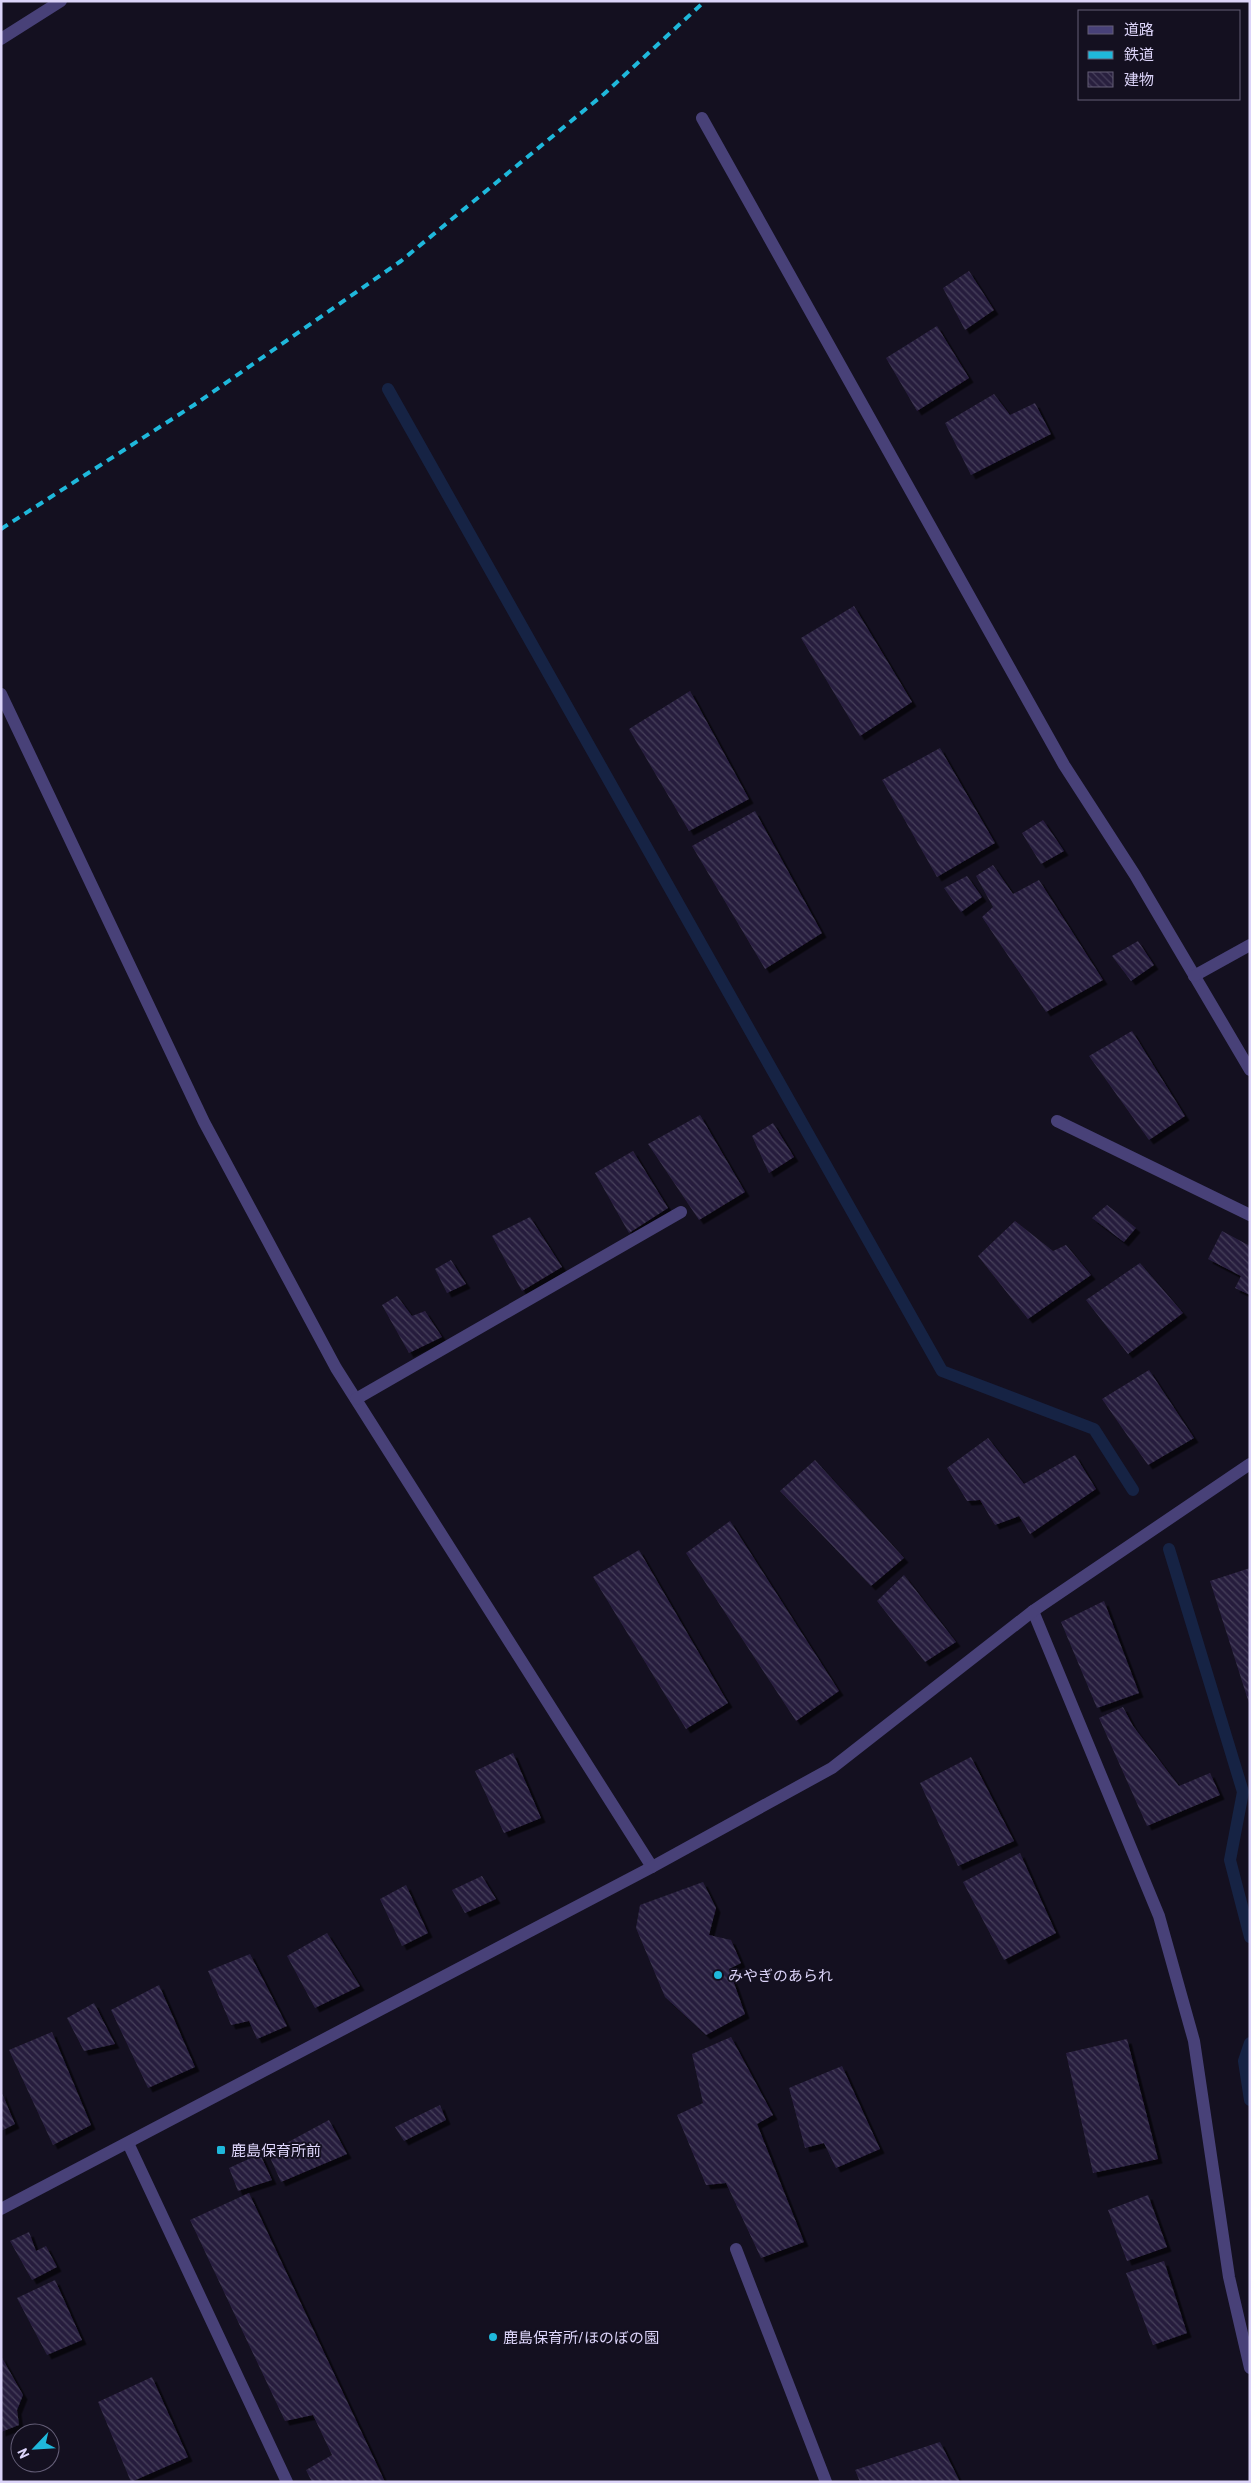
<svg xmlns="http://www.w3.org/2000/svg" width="1251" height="2483" font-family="Barlow,'Noto Sans JP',sans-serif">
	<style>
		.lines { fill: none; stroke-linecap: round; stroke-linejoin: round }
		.stream { stroke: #162344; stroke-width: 12 }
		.building { fill: url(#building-back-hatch); filter: url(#shadow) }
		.minor { stroke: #484178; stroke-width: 12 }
		.rail { stroke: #1fb8db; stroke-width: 4; stroke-dasharray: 8 6; stroke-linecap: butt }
		.poi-dot { fill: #1fb8db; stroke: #141020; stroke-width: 2 }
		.labels { text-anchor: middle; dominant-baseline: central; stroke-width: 4; stroke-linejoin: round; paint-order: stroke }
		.poi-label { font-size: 15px; fill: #dcd4f9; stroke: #141020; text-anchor: start }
	</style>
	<defs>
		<pattern id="building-back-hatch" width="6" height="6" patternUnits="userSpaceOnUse" patternTransform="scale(1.25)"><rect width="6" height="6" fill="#281f3e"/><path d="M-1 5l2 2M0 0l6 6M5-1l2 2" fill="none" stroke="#473f5b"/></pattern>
		<filter id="shadow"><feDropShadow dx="4.5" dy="4.5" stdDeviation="0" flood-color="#0009"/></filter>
	</defs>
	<rect width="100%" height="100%" fill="#141020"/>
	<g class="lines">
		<g class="stream">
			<path d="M 388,389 L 942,1371 L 1094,1429 L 1133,1490"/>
			<path d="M 1169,1549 L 1243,1792 L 1230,1860 L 1250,1937"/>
			<path d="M 1250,2043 L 1244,2061 L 1250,2100"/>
		</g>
	</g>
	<g class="building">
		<path d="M 969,271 L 994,310 L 965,330 L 943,288 Z"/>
		<path d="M 937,326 L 969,378 L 917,411 L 886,358 Z"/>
		<path d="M 994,394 L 1010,415 L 1035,403 L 1051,434 L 971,475 L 945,423 Z"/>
		<path d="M 854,606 L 912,702 L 860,736 L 801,638 Z"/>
		<path d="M 690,691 L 749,799 L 689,831 L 629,729 Z"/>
		<path d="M 940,748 L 995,843 L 937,877 L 882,780 Z"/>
		<path d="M 755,811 L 822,933 L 765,969 L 692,846 Z"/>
		<path d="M 1043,820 L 1064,851 L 1041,864 L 1022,833 Z"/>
		<path d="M 993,865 L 1013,894 L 1039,880 L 1103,980 L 1046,1012 L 982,917 L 993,907 L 976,876 Z"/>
		<path d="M 967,876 L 982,897 L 961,912 L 944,888 Z"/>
		<path d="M 1138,941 L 1154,965 L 1131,981 L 1112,956 Z"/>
		<path d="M 1132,1031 L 1185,1116 L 1149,1140 L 1089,1056 Z"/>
		<path d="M 700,1115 L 745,1192 L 699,1220 L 648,1144 Z"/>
		<path d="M 773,1123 L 794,1157 L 769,1173 L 752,1136 Z"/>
		<path d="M 633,1151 L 668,1208 L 629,1233 L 595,1173 Z"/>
		<path d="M 1107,1205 L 1136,1228 L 1124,1242 L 1092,1218 Z"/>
		<path d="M 530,1217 L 562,1267 L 522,1291 L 492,1236 Z"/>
		<path d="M 1015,1221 L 1053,1251 L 1066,1245 L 1091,1275 L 1028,1319 L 978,1256 Z"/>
		<path d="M 1222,1231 L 1250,1246 L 1250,1295 L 1235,1288 L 1241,1276 L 1208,1259 Z"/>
		<path d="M 451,1260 L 466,1284 L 447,1293 L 435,1269 Z"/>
		<path d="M 1140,1263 L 1183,1313 L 1128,1354 L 1086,1300 Z"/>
		<path d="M 397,1296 L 412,1316 L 425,1311 L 442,1337 L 409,1353 L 382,1305 Z"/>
		<path d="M 1149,1370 L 1194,1438 L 1148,1465 L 1102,1399 Z"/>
		<path d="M 988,1438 L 1024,1484 L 1075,1455 L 1096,1489 L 1030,1534 L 1019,1516 L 995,1525 L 980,1500 L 967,1501 L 947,1468 Z"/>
		<path d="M 815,1460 L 904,1558 L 871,1586 L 780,1491 Z"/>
		<path d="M 730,1521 L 839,1691 L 796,1721 L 686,1553 Z"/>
		<path d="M 639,1550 L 728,1703 L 686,1729 L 593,1577 Z"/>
		<path d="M 1250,1568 L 1250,1703 L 1249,1703 L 1210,1581 Z"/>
		<path d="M 904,1575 L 956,1642 L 925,1662 L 877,1601 Z"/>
		<path d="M 1104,1601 L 1139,1693 L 1097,1708 L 1061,1622 Z"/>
		<path d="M 1123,1707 L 1133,1726 L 1179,1786 L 1210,1773 L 1220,1795 L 1147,1826 L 1099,1718 Z"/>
		<path d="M 513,1753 L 541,1818 L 504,1833 L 475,1771 Z"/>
		<path d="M 971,1757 L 1014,1841 L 958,1866 L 920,1783 Z"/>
		<path d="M 1020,1853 L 1056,1933 L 1004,1960 L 963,1882 Z"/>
		<path d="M 482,1876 L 496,1899 L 465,1913 L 452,1890 Z"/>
		<path d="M 703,1882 L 716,1908 L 709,1935 L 731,1940 L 741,1963 L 729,1969 L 745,2014 L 706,2035 L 665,1997 L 636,1928 L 640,1905 Z"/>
		<path d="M 406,1885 L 428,1933 L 402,1946 L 380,1899 Z"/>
		<path d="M 327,1933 L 360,1986 L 315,2008 L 287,1956 Z"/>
		<path d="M 250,1954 L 287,2026 L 257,2039 L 249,2021 L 231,2025 L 208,1971 Z"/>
		<path d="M 159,1985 L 195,2067 L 148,2088 L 111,2010 Z"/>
		<path d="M 94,2003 L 115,2044 L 84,2051 L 67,2018 Z"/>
		<path d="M 52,2032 L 91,2125 L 53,2145 L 9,2050 Z"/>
		<path d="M 731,2037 L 773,2115 L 757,2124 L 804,2242 L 761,2258 L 726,2183 L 706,2185 L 677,2115 L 703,2103 L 692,2054 Z"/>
		<path d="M 1127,2039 L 1158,2159 L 1093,2173 L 1066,2053 Z"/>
		<path d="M 842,2066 L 880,2149 L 836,2168 L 824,2143 L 805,2148 L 789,2088 Z"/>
		<path d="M 1,2091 L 15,2124 L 1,2131 Z"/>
		<path d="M 440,2105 L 446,2120 L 404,2141 L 395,2127 Z"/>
		<path d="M 329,2120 L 347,2154 L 281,2182 L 268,2153 Z"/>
		<path d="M 260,2154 L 272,2180 L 238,2191 L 229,2168 Z"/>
		<path d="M 249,2193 L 385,2482 L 312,2482 L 306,2470 L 332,2455 L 313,2415 L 285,2421 L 190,2220 Z"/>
		<path d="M 1148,2195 L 1167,2247 L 1127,2261 L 1108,2210 Z"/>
		<path d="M 29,2232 L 36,2251 L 46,2246 L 57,2267 L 32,2280 L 10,2241 Z"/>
		<path d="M 1164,2261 L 1187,2333 L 1153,2345 L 1126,2273 Z"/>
		<path d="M 55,2280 L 82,2340 L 47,2355 L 17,2298 Z"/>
		<path d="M 1,2356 L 23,2395 L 17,2410 L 19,2425 L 1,2432 Z"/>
		<path d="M 152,2377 L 188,2457 L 131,2482 L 98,2402 Z"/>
		<path d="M 940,2442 L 960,2482 L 860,2482 L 855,2470 Z"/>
	</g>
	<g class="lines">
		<g class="minor">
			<path d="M 1,39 L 61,1"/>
			<path d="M 702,118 L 1064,765 L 1135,875 L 1250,1070"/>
			<path d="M 1,694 L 204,1122 L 336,1368 L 652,1867"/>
			<path d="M 1194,976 L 1250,945"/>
			<path d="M 1057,1121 L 1250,1215"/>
			<path d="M 356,1399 L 681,1212"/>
			<path d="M 1033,1611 L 1159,1916 L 1194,2041 L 1229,2277 L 1250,2368"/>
			<path d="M 128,2143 L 287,2482"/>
			<path d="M 1,2209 L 652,1867 L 832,1768 L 1033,1611 L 1250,1464"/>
			<path d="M 736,2249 L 826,2482"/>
		</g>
		<path class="rail" d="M 1,529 L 194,405 L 401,261 L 604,94 L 705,1"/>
	</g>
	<g class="poi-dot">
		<circle cx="718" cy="1975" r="5"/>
		<rect x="216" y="2145" width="10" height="10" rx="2.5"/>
		<circle cx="493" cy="2337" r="5"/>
	</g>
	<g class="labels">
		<g class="poi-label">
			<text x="728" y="1975">みやぎのあられ</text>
			<text x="231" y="2150">鹿島保育所前</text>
			<text x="503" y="2337">鹿島保育所/ほのぼの園</text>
		</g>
	</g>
	<rect width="1251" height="2483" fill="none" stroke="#dcd4f9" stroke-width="5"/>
	<rect x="1078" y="10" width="162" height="90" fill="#141020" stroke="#645e77"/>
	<rect x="1088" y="26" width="25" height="8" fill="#484178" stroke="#645e77"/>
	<text x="1124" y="35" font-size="15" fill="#dcd4f9">道路</text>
	<rect x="1088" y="51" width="25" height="8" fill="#1fb8db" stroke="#645e77"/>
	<text x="1124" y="60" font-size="15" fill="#dcd4f9">鉄道</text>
	<rect x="1088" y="72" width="25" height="15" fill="url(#building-back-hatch)" stroke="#645e77"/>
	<text x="1124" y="85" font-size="15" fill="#dcd4f9">建物</text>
	<g transform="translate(35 2448) rotate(245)"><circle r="24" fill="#141020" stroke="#645e77"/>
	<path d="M0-4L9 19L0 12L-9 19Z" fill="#1fb8db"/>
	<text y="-8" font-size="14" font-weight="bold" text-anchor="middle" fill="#dcd4f9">N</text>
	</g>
</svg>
